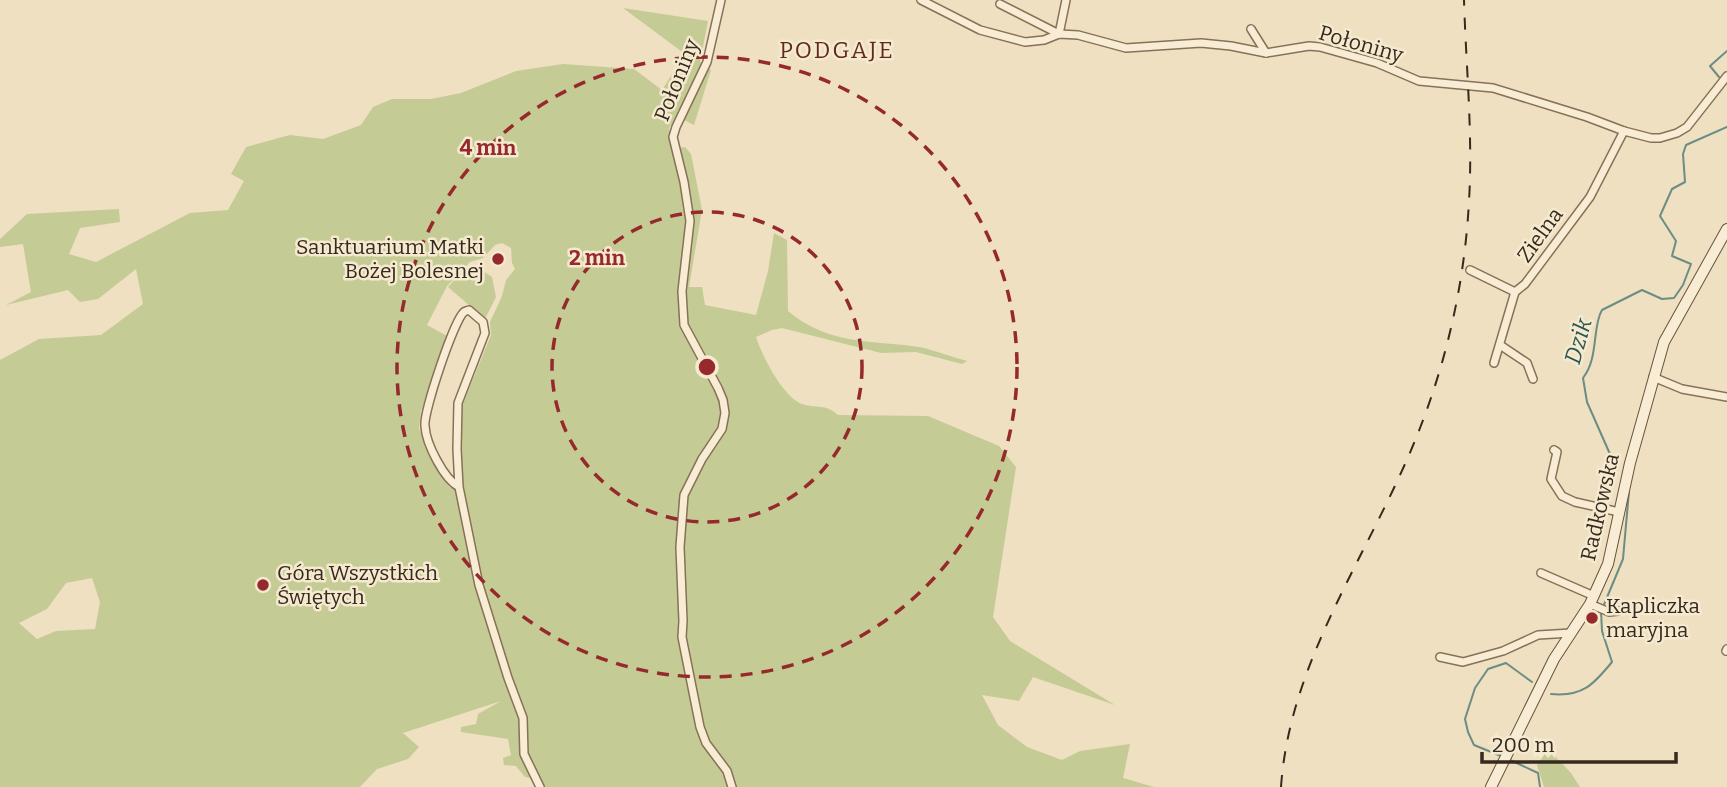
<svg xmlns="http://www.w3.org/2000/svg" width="1727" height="787" font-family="Bitter,serif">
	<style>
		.green { fill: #c5cb95; fill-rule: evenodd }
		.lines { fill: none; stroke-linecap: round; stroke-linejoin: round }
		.stream { stroke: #6b8d84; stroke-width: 2 }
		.street-casing { stroke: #877158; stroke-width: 10 }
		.secondary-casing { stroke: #68523c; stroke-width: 12 }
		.street { stroke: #f8edd4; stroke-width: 7 }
		.secondary { stroke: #f8edd4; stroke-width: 10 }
		.rail { stroke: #36291d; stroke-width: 2; stroke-dasharray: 12 12; stroke-linecap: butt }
		.ring { fill: none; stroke: #95292b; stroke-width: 3.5; stroke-dasharray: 12 9 }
		.poi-dot { fill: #95292b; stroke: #f5ead0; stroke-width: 2.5 }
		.labels { text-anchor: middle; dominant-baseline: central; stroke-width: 5; stroke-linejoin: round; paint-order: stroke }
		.street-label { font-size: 21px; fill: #36291d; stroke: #f5ead0 }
		.poi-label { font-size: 21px; fill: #36291d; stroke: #f5ead0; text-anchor: start }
		.neighbourhood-label { font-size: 23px; letter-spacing: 2px; fill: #632a1c; stroke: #f5ead0 }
		.water-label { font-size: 23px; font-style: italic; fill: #2c5653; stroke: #f5ead0 }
		.centre { fill: #95292b; stroke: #f5ead0; stroke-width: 3.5 }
		.ring-label { font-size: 21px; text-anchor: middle; font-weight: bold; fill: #95292b; stroke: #f5ead0; stroke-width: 5; stroke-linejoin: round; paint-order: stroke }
	</style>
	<rect width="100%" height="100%" fill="#eee0c1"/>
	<g class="green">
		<path d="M 623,8 L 708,21 L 700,62 L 711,70 L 694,125 L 676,116 L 669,128 L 673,149 L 685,147 L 691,154 L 702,210 L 689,287 L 702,287 L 705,305 L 756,315 L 768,271 L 774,233 L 787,240 L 788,311 C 828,345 871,340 919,347 C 935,350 951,357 967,361 L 962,364 L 916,352 L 881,353 L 782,328 L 772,330 L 756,337 C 762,356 783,397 802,404 C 817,409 825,403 838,415 L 928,416 L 999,446 L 1016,467 L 993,617 L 1010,641 L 1115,705 L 1033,677 L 1019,701 L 982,695 L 998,725 L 1027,747 L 1062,760 L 1080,751 L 1130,744 L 1123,778 L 1154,787 L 542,787 L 538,779 L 525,777 L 516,766 L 504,765 L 503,758 L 511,755 L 508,739 L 461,732 L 461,727 L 476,724 L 478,714 L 501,701 L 403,733 L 419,747 L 408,759 L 377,769 L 360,787 L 0,787 L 0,360 L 39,339 L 101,335 L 143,304 L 136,269 L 98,299 L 80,302 L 68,290 L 6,305 L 31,292 L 23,244 L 0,247 L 0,239 L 27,214 L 119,209 L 120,222 L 80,228 L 69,254 L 96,262 L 190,213 L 228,210 L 244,181 L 231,174 L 246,147 L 290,135 L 323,139 L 361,125 L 373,107 L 392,99 L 431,99 L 461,93 L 516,71 L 563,64 L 634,69 L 662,90 L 685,54 ZM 502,243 L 511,248 L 512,263 L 515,269 L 506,280 L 502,296 L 490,322 L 491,335 L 462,406 L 461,450 L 464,494 L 449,487 L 441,475 L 419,428 L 421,411 L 447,336 L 427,325 L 447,286 L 470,262 L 483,258 L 495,245 ZM 92,578 L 100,602 L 95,629 L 56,631 L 37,639 L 19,623 L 47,609 L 66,583 Z"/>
		<path d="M 477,267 L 492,277 L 496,297 L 485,319 L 448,287 L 463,271 L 461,279 L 463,280 L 467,270 Z"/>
		<path d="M 1548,749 L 1571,773 L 1580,787 L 1544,787 L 1537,765 Z"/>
	</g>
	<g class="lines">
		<g class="stream">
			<path d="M 1719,77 L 1710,66 L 1727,51"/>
			<path d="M 1617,470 L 1587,402 L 1583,378 C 1599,358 1592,326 1602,310 L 1642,290 L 1662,299 L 1674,298 L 1683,285 L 1691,264 L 1672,256 L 1676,241 L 1660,216 L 1672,189 L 1685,182 L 1683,154 L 1686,145 L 1727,127"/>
			<path d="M 1603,607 L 1623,559 L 1629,491"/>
			<path d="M 1551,694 C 1583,697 1594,684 1612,662 L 1602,631 L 1601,612"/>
			<path d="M 1501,756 L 1474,745 L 1468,732 L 1465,719 L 1475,688 L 1488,669 L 1506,663 L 1532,682"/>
			<path d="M 1510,760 L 1538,773 L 1540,787"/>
		</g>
		<defs>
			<g id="street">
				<path d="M 721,0 L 707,62 L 676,127 L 673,137 L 684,182 L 690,221 L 682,291 L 684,325 L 718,388 L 723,400 L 725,413 L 722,429 L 702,459 L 684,495 L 680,547 L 683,621 L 682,637 L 700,727 L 706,743 L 727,771 L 732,787"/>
				<path d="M 921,0 L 980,30 L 1025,42 L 1044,40 L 1059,34 L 1078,35 L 1126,48 L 1201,43 L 1231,46 L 1266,53 L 1309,46 L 1320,47 L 1377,63 L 1419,81 L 1493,88 L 1587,117 L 1624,131 L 1651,138 L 1660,138 L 1677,133 L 1687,127 L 1727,76"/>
				<path d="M 1000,4 L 1059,34 L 1066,0"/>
				<path d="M 1251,29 L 1266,53"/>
				<path d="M 1470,270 L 1515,292"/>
				<path d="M 1500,345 L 1527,363 L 1533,379"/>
				<path d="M 1494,363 L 1515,292 L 1525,284 L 1590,197 L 1624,131"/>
				<path d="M 1653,377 L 1682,389 L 1727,397"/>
				<path d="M 1554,450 L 1557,452 L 1551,479 L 1562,496 L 1575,502 L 1619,512"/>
				<path d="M 459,487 C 444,479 426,444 425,426 C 423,413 454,320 464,312 C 465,311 467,311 469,310 L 483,322 L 485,333 L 458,403 L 457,449 L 459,487 L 479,585 L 508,678 L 523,718 L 524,754 L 540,787"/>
				<path d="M 1541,573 L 1594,596"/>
				<path d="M 1590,604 L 1609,612 L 1618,611"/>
				<path d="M 1726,651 L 1727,649"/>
				<path d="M 1440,657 L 1463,662 L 1503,651 L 1538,635 L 1571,633"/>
			</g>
			<path id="secondary" d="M 1491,787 L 1554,659 L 1590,604 L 1608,564 L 1630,463 L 1664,342 L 1727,229"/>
		</defs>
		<use href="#street" class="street-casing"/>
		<use href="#secondary" class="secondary-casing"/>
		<use href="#street" class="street"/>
		<use href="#secondary" class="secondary"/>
		<path class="rail" d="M 1281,787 C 1290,656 1374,548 1420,428 C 1448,356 1465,279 1469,201 C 1473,135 1466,67 1464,0"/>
	</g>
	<g class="ring">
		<circle cx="707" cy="367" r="155"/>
		<circle cx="707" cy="367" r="310"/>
	</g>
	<g class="poi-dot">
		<circle cx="498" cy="259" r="7"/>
		<circle cx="263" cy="585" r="7"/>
		<circle cx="1592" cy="618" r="7"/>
	</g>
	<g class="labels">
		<g class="street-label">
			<text transform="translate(1361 44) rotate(16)">Połoniny</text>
			<text transform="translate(677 80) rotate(-68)">Połoniny</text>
			<text transform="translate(1540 235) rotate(-54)">Zielna</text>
			<text transform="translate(1600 507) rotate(-77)">Radkowska</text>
		</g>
		<g class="poi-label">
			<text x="484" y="247" text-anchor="end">Sanktuarium Matki<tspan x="484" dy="24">Bożej Bolesnej</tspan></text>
			<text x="277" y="573">Góra Wszystkich<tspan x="277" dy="24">Świętych</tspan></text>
			<text x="1606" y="606">Kapliczka<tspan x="1606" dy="24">maryjna</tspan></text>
		</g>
		<g class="neighbourhood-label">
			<text x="837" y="50">PODGAJE</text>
		</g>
		<g class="water-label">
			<text transform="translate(1578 341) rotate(-74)">Dzik</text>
		</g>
	</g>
	<circle cx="707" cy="367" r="10" class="centre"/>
	<g class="ring-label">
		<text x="488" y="155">4 min</text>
		<text x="597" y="265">2 min</text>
	</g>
	<path d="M1482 752v10h194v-10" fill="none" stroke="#36291d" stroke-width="3.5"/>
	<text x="1492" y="752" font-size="21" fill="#36291d" stroke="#f5ead0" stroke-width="5" paint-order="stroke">200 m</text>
</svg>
